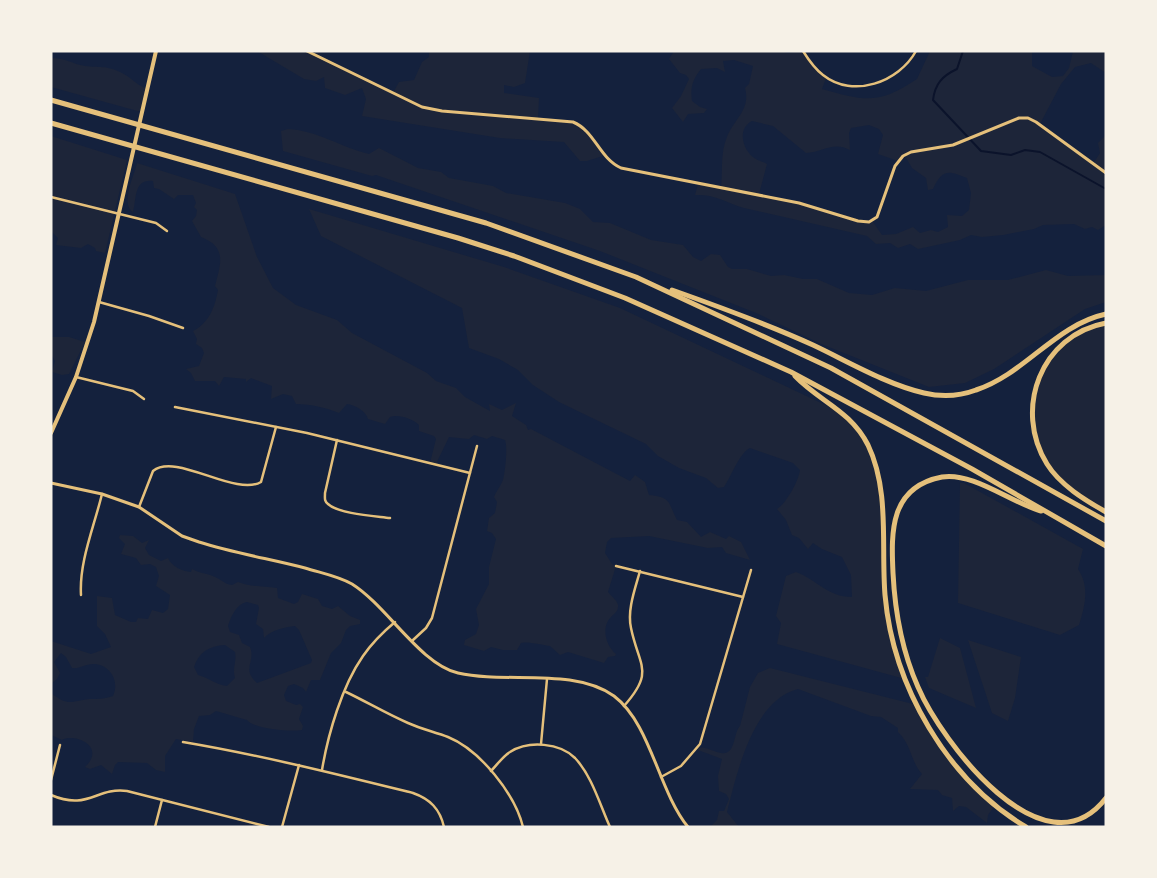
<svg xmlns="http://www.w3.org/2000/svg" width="1157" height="878" font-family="Overpass,sans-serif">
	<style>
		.green { fill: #1d2539; fill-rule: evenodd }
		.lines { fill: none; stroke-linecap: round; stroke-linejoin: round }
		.stream { stroke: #0b132b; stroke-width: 2 }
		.minor { stroke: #e5c07b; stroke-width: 2.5 }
		.tertiary { stroke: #e5c07b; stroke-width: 3 }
		.secondary { stroke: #e5c07b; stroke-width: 4 }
		.motorway { stroke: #e5c07b; stroke-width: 5 }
	</style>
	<rect width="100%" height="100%" fill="#14213d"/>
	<g class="green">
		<path d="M 257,51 L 308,51 L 393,93 L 399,82 L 414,80 L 422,62 L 429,57 L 429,51 L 530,51 L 525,83 L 514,87 L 504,85 L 504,93 L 539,98 L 538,118 C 579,122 581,124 606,155 L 587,161 L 580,161 L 564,142 L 500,138 L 362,116 L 366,99 L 362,88 L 345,95 L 325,88 L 324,77 L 316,81 L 304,79 Z"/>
		<path d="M 674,51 L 781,51 L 788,53 L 803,51 L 826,78 L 822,89 C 865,101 878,105 917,79 L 930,51 L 1032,51 L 1032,66 L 1052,77 L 1063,76 L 1069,68 L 1073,51 L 1106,51 L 1106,73 L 1091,63 L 1075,67 L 1061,84 L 1040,124 L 1093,164 L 1100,153 L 1098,143 L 1106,135 L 1106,225 L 1098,230 L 1092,227 L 1085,229 L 1074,224 L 1043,225 L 1034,229 L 1003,235 L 982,237 L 971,235 L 960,240 L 918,249 L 910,244 L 898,248 L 890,243 L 876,244 L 867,236 L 744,208 C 725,202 715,194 695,195 L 698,184 L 721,187 C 723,171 720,153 727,137 C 734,119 751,110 745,88 L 749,84 L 753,66 L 734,60 L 723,61 L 725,72 L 717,68 L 701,69 C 693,79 690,87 692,101 L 700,107 L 707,109 L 704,113 L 688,114 L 683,122 L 672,108 L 681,96 L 689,79 L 686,75 L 680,73 L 669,59 ZM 752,121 L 773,126 L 806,153 C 823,152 833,141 850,150 L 849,133 L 851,128 L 869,125 L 879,129 L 883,135 L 878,154 L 898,161 L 905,156 L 912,168 L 926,178 L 928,190 L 933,189 C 942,169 948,170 967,178 L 971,193 L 969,210 L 962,216 L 947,215 L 948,227 L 938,232 L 931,230 L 920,233 L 913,227 L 896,234 L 882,235 L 873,222 L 869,222 L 798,202 L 759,194 L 767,164 C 764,162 759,161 756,159 C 743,152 736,129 752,121 Z"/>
		<path d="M 51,58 C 66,58 72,64 85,66 C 100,68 105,65 120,72 C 131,77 135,84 147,89 L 141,112 L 51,87 Z"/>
		<path d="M 288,129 C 319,131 340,147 369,154 L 379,148 L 418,168 L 441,172 L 449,178 L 493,186 L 506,193 L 565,203 L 580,209 L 593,222 L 610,223 L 651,240 L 683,245 L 693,257 L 701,261 L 711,254 L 720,255 L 728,267 L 732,269 L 747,269 L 771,276 L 784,275 L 803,279 L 817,279 L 849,293 L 872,295 L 895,288 L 926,291 L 968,280 L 1008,280 L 1046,270 L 1068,276 L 1106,275 L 1106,302 L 1085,309 L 994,369 L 965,383 L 929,387 L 819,343 L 756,313 L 600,251 L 376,175 L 372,176 L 283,151 L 281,131 Z"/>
		<path d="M 51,136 L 127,160 L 105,253 L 96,251 L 95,248 L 88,244 L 81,248 L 56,245 L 58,238 L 51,231 Z"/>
		<path d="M 137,163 L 235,194 L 257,257 L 273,288 L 296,305 L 337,320 L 352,333 L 427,373 L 436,381 L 456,388 L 465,397 L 490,411 L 489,404 L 502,410 L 516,403 L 512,416 L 526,425 L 528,430 L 531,429 L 630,481 L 635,475 L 645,482 L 649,495 C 672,497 668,503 677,520 L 687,522 L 701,537 L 710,532 L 726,539 L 729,536 L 741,542 L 750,560 L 726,553 L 722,547 L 708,548 L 649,536 L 611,538 L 607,542 L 605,553 L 612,564 L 616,566 L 608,592 C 611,596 617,600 618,605 C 619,613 611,615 608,621 C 602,631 607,647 616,654 L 615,656 L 608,657 L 604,663 L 568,652 L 560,655 L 550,646 C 544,645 526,641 521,643 L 517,650 L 503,650 L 491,647 L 484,651 L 464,645 L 465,640 L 476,634 L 479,625 L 476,609 L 489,584 L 489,567 L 496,539 L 492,533 L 487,531 L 489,518 L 495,513 L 497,502 L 494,497 C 496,491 501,486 503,480 C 505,472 508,448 505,440 L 492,436 L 487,439 L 474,435 L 469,439 L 449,437 L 436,464 L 430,463 L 436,439 L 434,436 L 419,431 L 419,425 C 413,419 399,414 390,417 L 385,424 L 368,419 C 366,411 355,405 347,404 L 339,413 C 327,408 311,404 296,404 L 292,396 L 283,394 L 271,399 L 272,386 L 251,378 L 246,382 L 246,379 L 224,377 L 219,386 L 215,381 L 195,381 L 191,373 L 186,369 L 199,366 L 204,353 L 202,348 L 196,344 L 197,339 L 193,331 C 209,323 215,307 218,290 L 215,286 C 221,263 227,247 201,237 L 192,221 L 196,216 L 197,210 L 194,207 L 196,203 L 193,195 L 178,195 L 174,199 L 159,189 L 154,188 L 153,181 C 133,179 137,199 133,212 C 120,204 134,176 137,163 Z"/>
		<path d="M 309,209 L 504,267 L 620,308 L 838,411 L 862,436 L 880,484 L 886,595 L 892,638 L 905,679 L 777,644 L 781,623 L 776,616 L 786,576 L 796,572 C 817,580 828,597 852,597 L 851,575 L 842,557 L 822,549 L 813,543 L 808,549 L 799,538 L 792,535 L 786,520 L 777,509 C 786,504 799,480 800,470 L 793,463 L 750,448 C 740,452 731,477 724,487 L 718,488 L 706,478 L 679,468 L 658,456 L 646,444 L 559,402 L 533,385 L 518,370 L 499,359 L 469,348 L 462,308 L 321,236 Z"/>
		<path d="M 1106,323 L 1106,512 L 1064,482 L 1043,457 L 1032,419 L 1042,371 L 1067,339 Z"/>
		<path d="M 51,337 L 69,337 L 85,342 L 69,374 L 62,375 L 52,372 L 55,361 L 51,354 Z"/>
		<path d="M 960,483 L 964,483 L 1083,549 L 1078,569 C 1090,587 1085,606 1079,625 L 1060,635 L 958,603 Z"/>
		<path d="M 120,535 L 133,536 L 142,543 L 149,540 L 145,548 L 149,555 L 161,561 L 168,558 C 172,567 182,571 191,572 L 192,569 C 200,574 209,573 217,578 C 223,581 225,584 232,585 L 238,582 C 251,587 263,586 277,588 L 278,598 L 294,604 L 298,602 L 302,594 L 318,599 L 322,606 L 332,609 L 338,606 L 350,616 L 360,620 L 360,624 L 350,626 L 346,630 L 341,643 L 331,653 L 320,680 L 311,680 L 306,692 L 303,688 L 294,684 L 288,686 L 284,695 L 286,701 L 296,705 L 300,704 L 303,707 L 299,719 L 303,726 L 302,730 C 290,732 254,729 247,720 C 236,717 227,714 216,711 L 210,715 L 199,716 L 194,729 L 193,742 L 176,739 L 165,756 L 165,772 L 156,770 L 147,763 L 118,762 L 115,765 L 112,774 L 101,765 L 90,769 L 85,767 C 107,746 74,733 62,740 L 51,735 L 51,693 C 69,707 71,701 89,699 C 97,699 105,699 113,696 C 120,681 110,664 93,664 C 85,664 80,669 72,668 L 66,657 L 61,653 L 54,662 L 60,673 L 57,679 L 51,684 L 51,641 L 91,654 L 111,647 L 105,634 L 97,626 L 97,596 L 112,598 L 115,615 L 131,622 L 136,622 L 138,618 L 148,619 L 152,610 L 163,613 L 168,609 L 170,595 L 156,586 L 159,576 L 156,567 L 150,564 L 141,565 L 136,558 L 121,554 L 125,544 L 119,538 ZM 247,602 L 258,605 L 259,608 L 256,624 L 263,629 L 264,638 C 271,630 285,627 295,626 L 299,630 L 312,660 L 311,663 L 257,683 C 241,669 256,662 250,647 L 242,643 L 239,635 L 230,632 L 228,626 C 231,617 236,604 247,602 ZM 225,645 L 235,652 C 237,661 232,668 235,678 L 227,686 C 216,685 209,678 198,675 L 194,667 C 199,652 209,646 225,645 Z"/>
		<path d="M 940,638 L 960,648 L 976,708 L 929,688 L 925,677 L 928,677 Z"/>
		<path d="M 968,640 L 1021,657 L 1015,698 L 1008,721 L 992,713 Z"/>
		<path d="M 770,668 L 917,705 L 956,765 L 995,805 L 988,815 L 987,823 L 966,807 L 959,806 L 953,811 L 952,798 L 942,795 L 938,790 L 910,789 L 922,774 C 911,762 911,744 898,732 L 898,728 L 881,717 L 871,716 L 798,689 C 753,700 737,773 727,812 L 739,827 L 710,827 L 717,820 L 719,811 L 724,811 L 729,799 L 726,794 L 719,791 L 718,776 L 722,759 L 698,750 L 698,748 C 706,746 713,752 721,753 C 736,756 733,733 740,726 L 750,687 L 758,673 Z"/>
	</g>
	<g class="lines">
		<path class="stream" d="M 963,51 L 957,69 C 942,76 935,84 933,100 L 981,151 L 1011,155 L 1025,150 L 1040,152 L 1106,189"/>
		<g class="minor">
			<path d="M 803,51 C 808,59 815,69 823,75 C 853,99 899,82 916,51"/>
			<path d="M 51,197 L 156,223 L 167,231"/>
			<path d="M 99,302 L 149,316 L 183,328"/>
			<path d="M 76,377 L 133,391 L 144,399"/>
			<path d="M 175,407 L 307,433 L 470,473"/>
			<path d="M 337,440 L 325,493 C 325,498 324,501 328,504 C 339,514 375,516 390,518"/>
			<path d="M 139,507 L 153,471 C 176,452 235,497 261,482 L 276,427"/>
			<path d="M 616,566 L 743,597"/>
			<path d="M 81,595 C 79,562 94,527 102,494"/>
			<path d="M 413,640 L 426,628 L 432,618 L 477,446"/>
			<path d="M 346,692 C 367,702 387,714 408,723 C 421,729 435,732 448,737 C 480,750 515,794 523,827"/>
			<path d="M 624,706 C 655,671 639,667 631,628 C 627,610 635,589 640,571"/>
			<path d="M 183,742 C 260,755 336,774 413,793 C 430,799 440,809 444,827"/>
			<path d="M 541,744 L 547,679"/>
			<path d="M 322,770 C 328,734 342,686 363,656 C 372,643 383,632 395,622"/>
			<path d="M 491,771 C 497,765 503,756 510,752 C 529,740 560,743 575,758 C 592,776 600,805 610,827"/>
			<path d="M 661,777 L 681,766 L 700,744 L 751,570"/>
			<path d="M 51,780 L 60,745"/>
			<path d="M 51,795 C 88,811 96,787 127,791 L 269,827"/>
			<path d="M 155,827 L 162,800"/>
			<path d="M 282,827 L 299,765"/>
		</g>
		<g class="tertiary">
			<path d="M 307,51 L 422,107 L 442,111 L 573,122 C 595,131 599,158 621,168 L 799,203 L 858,221 L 869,222 L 877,217 L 895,166 L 903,156 L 911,152 L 953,145 L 1019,118 L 1028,118 L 1036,122 L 1106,173"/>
			<path d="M 51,483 L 102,494 L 139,507 L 182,536 L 199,542 C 234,553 270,559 305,568 C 321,573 338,576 352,584 C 387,606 420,664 458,673 C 506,684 573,667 614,696 C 651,724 658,790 688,827"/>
		</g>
		<path class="secondary" d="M 51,433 L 76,377 L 94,322 L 156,51"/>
		<g class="motorway">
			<path d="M 51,100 L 486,223 L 636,277 L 831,368 L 1106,521"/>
			<path d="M 51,123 L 458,238 L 514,256 L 625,298 L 791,372 L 972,469 L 1106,546"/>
			<path d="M 672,290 C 720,307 767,324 813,345 C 849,362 886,384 924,393 C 941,397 960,396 976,390 C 1025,374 1055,325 1106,314"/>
			<path d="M 1106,323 C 1041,335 1013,409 1047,464 C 1060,485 1085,500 1106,512"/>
			<path d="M 795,376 C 820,402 850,410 868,445 C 890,491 881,546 885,595 C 893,686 947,780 1026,827"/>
			<path d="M 1041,511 C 1010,502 973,472 942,477 C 890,487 891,531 893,573 C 895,613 902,651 918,687 C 941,741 1044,878 1106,798"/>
		</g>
	</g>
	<rect width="1157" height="878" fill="none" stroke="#f6f1e7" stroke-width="105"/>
</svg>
